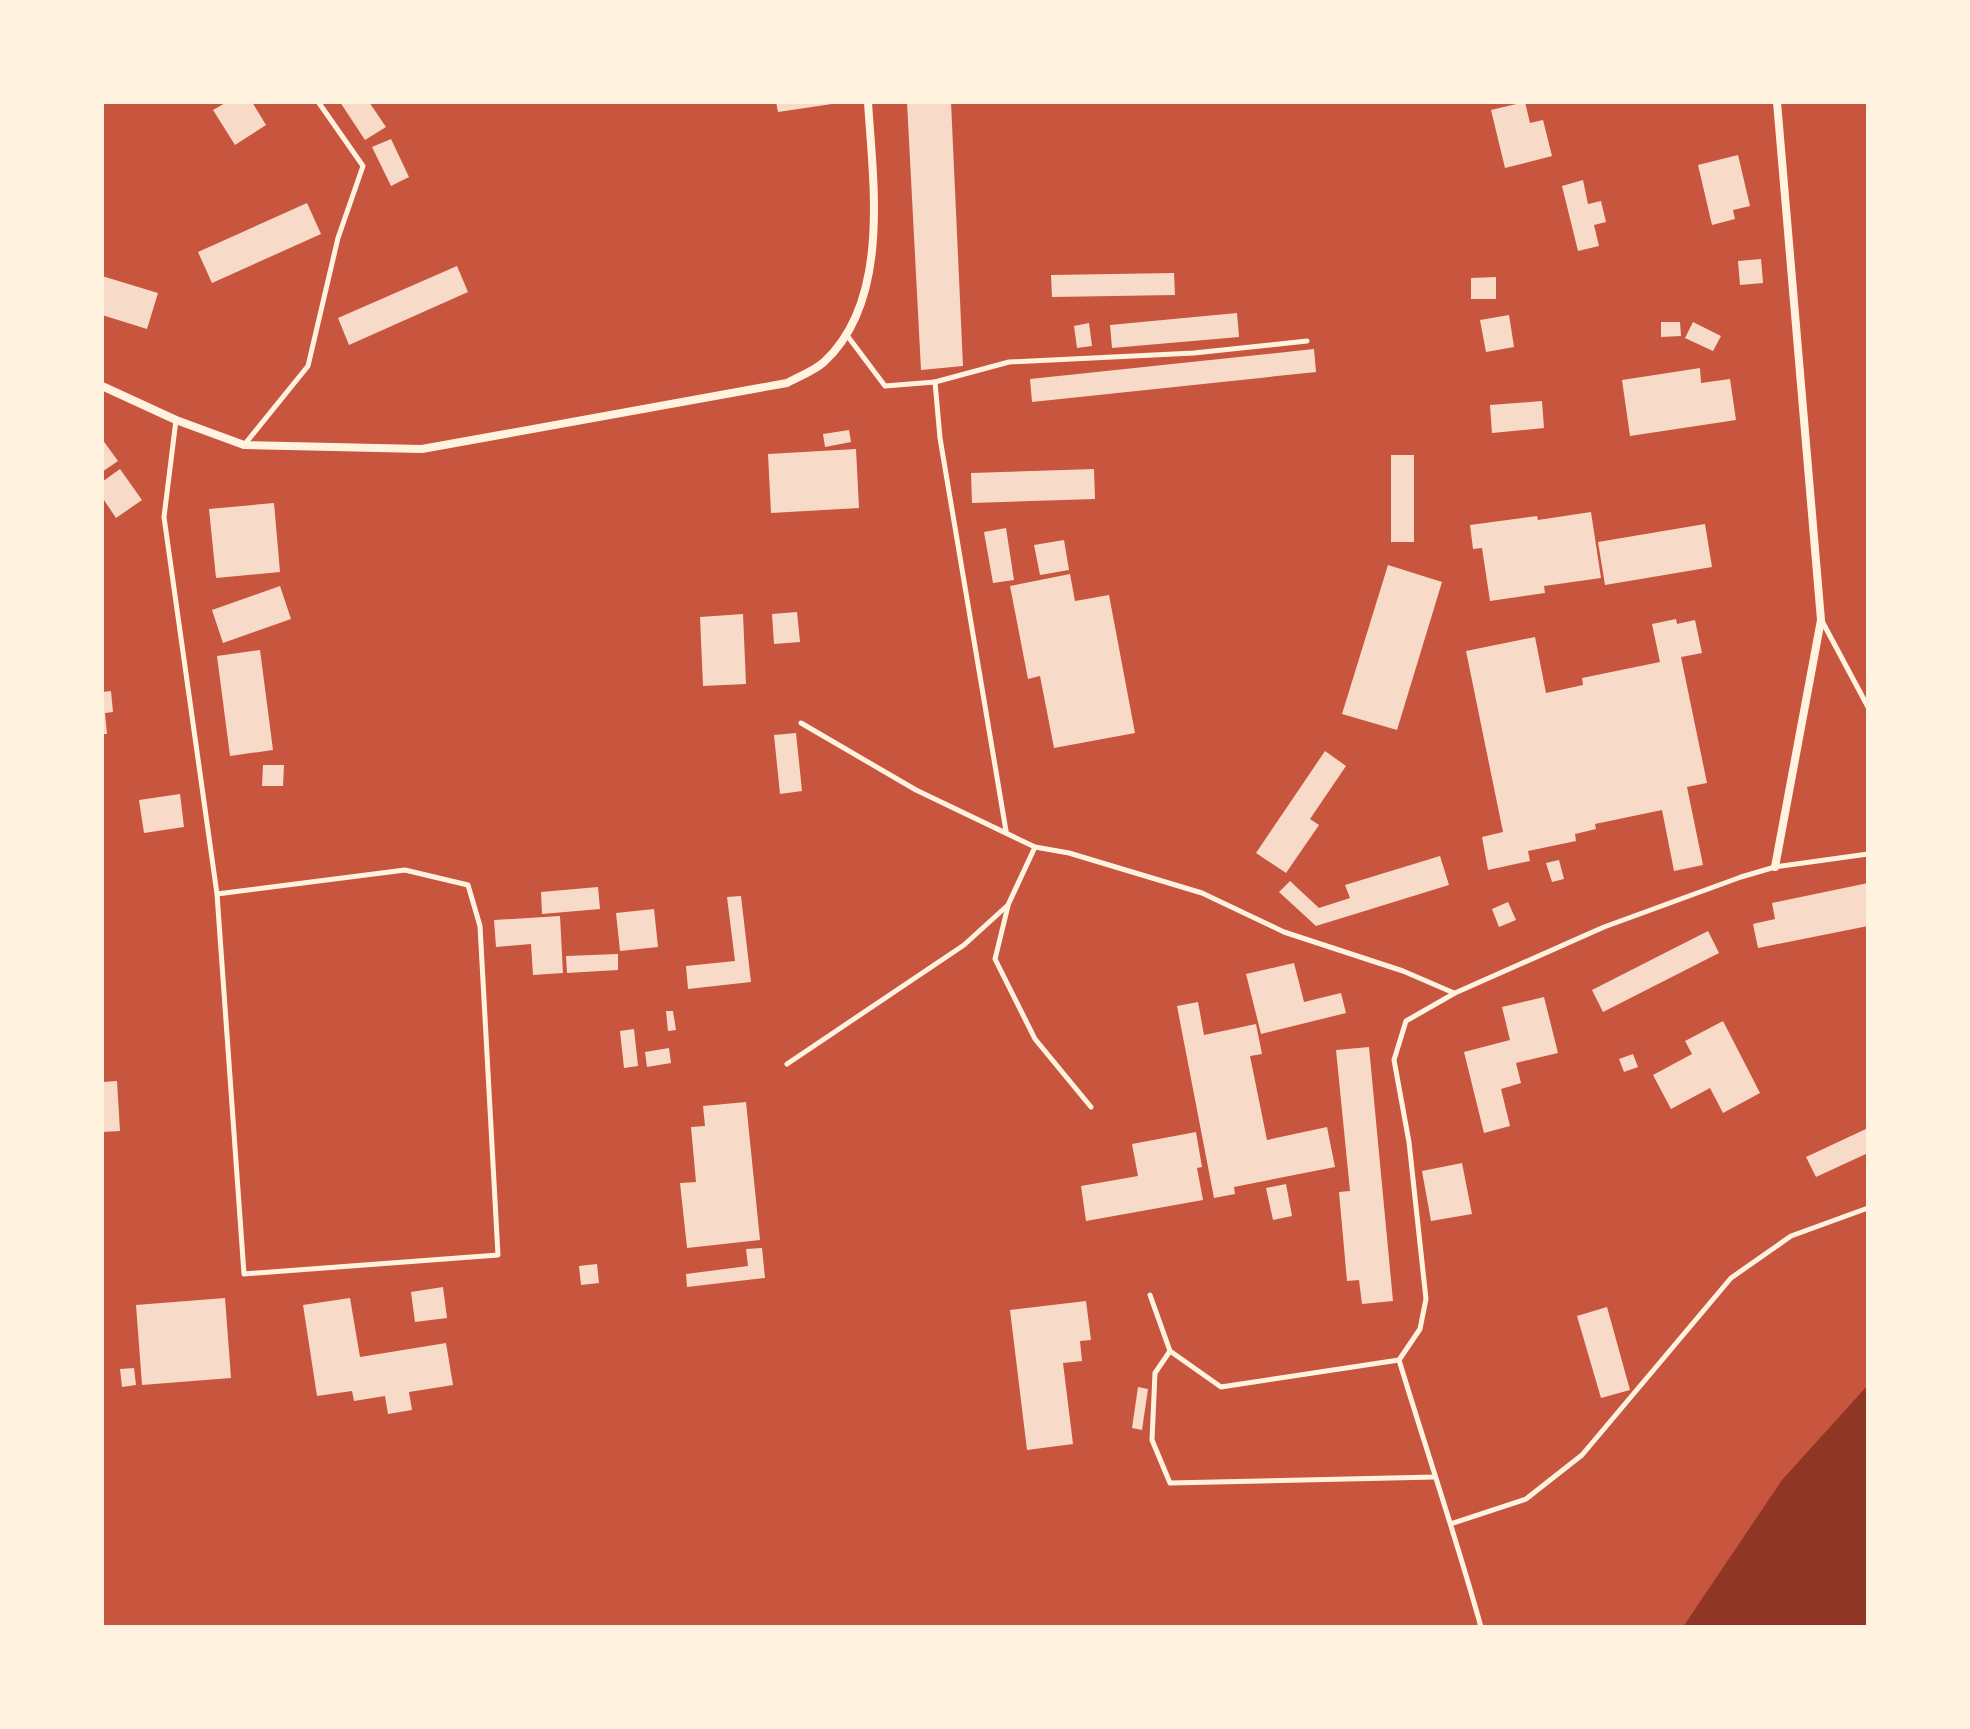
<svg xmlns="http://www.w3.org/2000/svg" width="1970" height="1729" font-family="'PT Sans Narrow',sans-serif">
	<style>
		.water { fill: #8f3625 }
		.building { fill: #f7dbc8 }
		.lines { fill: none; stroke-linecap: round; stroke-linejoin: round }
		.service { stroke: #fff3e0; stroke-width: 5 }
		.minor { stroke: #fff3e0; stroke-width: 8 }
	</style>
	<rect width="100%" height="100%" fill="#c8553d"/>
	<path class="water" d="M 1868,1385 L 1868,1627 L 1683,1627 L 1782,1480 Z"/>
	<g class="building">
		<path d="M 227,102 L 252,102 L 266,125 L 235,145 L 213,110 Z"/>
		<path d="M 340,102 L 369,102 L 386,127 L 365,140 Z"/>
		<path d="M 776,102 L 832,102 L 832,104 L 778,112 Z"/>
		<path d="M 907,102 L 951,102 L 963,366 L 921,370 Z"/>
		<path d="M 1525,102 L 1530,123 L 1543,120 L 1552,156 L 1505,168 L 1491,110 Z"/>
		<path d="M 391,139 L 409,177 L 391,186 L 372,147 Z"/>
		<path d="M 1738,155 L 1750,206 L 1733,210 L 1735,219 L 1712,225 L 1698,165 Z"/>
		<path d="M 1583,180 L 1588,204 L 1601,201 L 1606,222 L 1594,225 L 1599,246 L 1578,251 L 1562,186 Z"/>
		<path d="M 307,203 L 321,234 L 212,283 L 198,252 Z"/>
		<path d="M 1761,259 L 1763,283 L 1740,285 L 1738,261 Z"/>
		<path d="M 457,266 L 468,292 L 349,345 L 338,318 Z"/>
		<path d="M 1174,273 L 1175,295 L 1052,297 L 1051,275 Z"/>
		<path d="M 102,276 L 158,293 L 147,329 L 102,315 Z"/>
		<path d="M 1496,277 L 1496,299 L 1471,299 L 1471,278 Z"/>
		<path d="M 1237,313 L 1239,337 L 1112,348 L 1110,325 Z"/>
		<path d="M 1509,315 L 1514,347 L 1486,352 L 1480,320 Z"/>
		<path d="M 1661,322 L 1680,322 L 1681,336 L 1661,337 Z"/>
		<path d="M 1693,322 L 1721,336 L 1713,351 L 1685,338 Z"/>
		<path d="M 1089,323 L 1092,346 L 1077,348 L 1074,326 Z"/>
		<path d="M 1314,349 L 1316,372 L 1032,402 L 1030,379 Z"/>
		<path d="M 1700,368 L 1701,383 L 1730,379 L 1736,420 L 1630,436 L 1622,380 Z"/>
		<path d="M 1542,401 L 1544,428 L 1492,433 L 1490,405 Z"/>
		<path d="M 849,430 L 851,442 L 825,447 L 823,434 Z"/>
		<path d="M 102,439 L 118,461 L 102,472 Z"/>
		<path d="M 856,449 L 859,508 L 771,513 L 768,454 Z"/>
		<rect x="1391" y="455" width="23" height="87"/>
		<path d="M 120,469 L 142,500 L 116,518 L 102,497 L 102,482 Z"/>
		<path d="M 1094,469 L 1095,499 L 972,503 L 971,473 Z"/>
		<path d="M 274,503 L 280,572 L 216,578 L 209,509 Z"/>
		<path d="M 1591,512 L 1601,578 L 1544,586 L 1545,593 L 1490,601 L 1482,548 L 1473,549 L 1470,525 L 1537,516 L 1538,520 Z"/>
		<path d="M 1705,524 L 1712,567 L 1605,585 L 1598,542 Z"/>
		<path d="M 1006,528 L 1014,580 L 993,583 L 984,532 Z"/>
		<path d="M 1064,540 L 1069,570 L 1040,575 L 1034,545 Z"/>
		<path d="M 1388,565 L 1442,582 L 1397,730 L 1342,714 Z"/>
		<path d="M 1070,574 L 1075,601 L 1109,595 L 1135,733 L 1054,748 L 1040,676 L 1028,679 L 1010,586 Z"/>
		<path d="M 280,586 L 291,619 L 223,643 L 212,610 Z"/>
		<path d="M 797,612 L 800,642 L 774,644 L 772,614 Z"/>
		<path d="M 743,614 L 746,684 L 703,686 L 700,617 Z"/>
		<path d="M 1676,619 L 1677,624 L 1695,620 L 1702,653 L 1681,657 L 1707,783 L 1687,787 L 1703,865 L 1674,871 L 1662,810 L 1595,824 L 1596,829 L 1575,834 L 1576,841 L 1528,851 L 1530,861 L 1488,870 L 1482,837 L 1503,832 L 1466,651 L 1535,637 L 1546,693 L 1583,685 L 1582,678 L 1660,662 L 1652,624 Z"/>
		<path d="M 260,650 L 273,750 L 230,756 L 217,656 Z"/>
		<path d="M 111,691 L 113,712 L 105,713 L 107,734 L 102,734 L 102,692 Z"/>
		<path d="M 796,733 L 802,791 L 780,794 L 774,735 Z"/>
		<path d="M 1325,751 L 1346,766 L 1310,819 L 1319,825 L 1286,873 L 1256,853 Z"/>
		<path d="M 263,765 L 284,765 L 283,786 L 262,786 Z"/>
		<path d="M 180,794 L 184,827 L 144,833 L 139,800 Z"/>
		<path d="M 1440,856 L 1449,885 L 1316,926 L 1279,892 L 1290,881 L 1319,908 L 1350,898 L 1345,885 Z"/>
		<path d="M 1559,860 L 1564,879 L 1552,882 L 1546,863 Z"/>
		<path d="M 1868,883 L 1868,926 L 1758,948 L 1753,924 L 1775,919 L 1772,903 Z"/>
		<path d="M 598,887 L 600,909 L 542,914 L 541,892 Z"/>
		<path d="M 741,896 L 751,982 L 688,989 L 686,966 L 735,961 L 727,897 Z"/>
		<path d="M 1508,902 L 1516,920 L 1499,927 L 1492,909 Z"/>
		<path d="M 654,909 L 658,947 L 620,951 L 616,913 Z"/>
		<path d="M 560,916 L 563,973 L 533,975 L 531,944 L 496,947 L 494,920 Z"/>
		<path d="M 1708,931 L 1719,953 L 1603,1012 L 1592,990 Z"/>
		<path d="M 618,954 L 618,970 L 567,973 L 566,956 Z"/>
		<path d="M 1294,963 L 1304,1002 L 1341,993 L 1346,1013 L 1261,1034 L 1246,974 Z"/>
		<path d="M 1544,997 L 1558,1053 L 1516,1063 L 1521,1083 L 1501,1089 L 1510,1126 L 1484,1133 L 1464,1052 L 1510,1040 L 1502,1007 Z"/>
		<path d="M 1198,1002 L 1204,1035 L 1256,1024 L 1262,1054 L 1250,1056 L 1267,1140 L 1327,1127 L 1335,1167 L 1234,1187 L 1235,1194 L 1214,1198 L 1177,1006 Z"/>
		<path d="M 666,1011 L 673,1011 L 676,1030 L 668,1031 Z"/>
		<path d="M 1723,1021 L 1760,1093 L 1723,1113 L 1710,1088 L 1671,1109 L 1653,1075 L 1692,1054 L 1685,1041 Z"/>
		<path d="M 634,1029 L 638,1066 L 624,1068 L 620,1031 Z"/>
		<path d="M 1369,1047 L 1393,1301 L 1362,1304 L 1359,1280 L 1347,1281 L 1339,1192 L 1350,1191 L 1336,1050 Z"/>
		<path d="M 669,1048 L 671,1063 L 647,1067 L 645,1052 Z"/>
		<path d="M 1633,1054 L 1638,1067 L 1624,1072 L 1619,1059 Z"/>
		<path d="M 117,1081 L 120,1131 L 102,1132 L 102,1082 Z"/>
		<path d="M 746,1102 L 760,1240 L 687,1248 L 680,1183 L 696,1182 L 691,1127 L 705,1126 L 703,1106 Z"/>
		<path d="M 1868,1128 L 1868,1153 L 1816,1177 L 1806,1157 Z"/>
		<path d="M 1196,1132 L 1202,1167 L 1197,1168 L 1203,1200 L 1086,1221 L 1081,1186 L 1138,1176 L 1132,1144 Z"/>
		<path d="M 1462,1163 L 1472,1214 L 1431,1221 L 1422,1171 Z"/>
		<path d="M 1286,1184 L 1292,1216 L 1273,1220 L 1266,1188 Z"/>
		<path d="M 762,1248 L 765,1278 L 687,1287 L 686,1274 L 748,1266 L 746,1249 Z"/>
		<path d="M 597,1264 L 599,1283 L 581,1285 L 579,1266 Z"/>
		<path d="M 443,1287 L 447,1318 L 415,1322 L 411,1292 Z"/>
		<path d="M 225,1298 L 231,1378 L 142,1385 L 136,1305 Z"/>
		<path d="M 350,1298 L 360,1357 L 446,1343 L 453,1385 L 409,1392 L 412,1410 L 388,1414 L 385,1396 L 354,1401 L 352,1391 L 317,1396 L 303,1305 Z"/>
		<path d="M 1086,1301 L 1091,1340 L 1080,1341 L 1082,1361 L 1063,1363 L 1073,1444 L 1027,1450 L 1010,1310 Z"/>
		<path d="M 1607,1307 L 1630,1390 L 1601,1398 L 1577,1316 Z"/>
		<path d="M 134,1368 L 136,1385 L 122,1387 L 120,1369 Z"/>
		<path d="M 1138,1387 L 1148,1389 L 1142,1430 L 1132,1428 Z"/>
	</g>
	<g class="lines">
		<g class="service">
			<path d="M 846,334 L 885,386 L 935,382 L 940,438 L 1006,831"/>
			<path d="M 935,382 L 1009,362 L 1194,353 L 1307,341"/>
			<path d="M 176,420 L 164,517 L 217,894 L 244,1274 L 498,1255 L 480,926 L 468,885 L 405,870 L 217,894"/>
			<path d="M 244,445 L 308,366 L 338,238 L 363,166 L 319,103"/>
			<path d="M 1822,621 L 1868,707"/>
			<path d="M 801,723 L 916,790 L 1035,847 L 1069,853 L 1202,893 L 1284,932 L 1403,971 L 1454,993"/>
			<path d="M 1008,906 L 995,959 L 1035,1039 L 1091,1107"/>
			<path d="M 787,1064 L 964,945 L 1008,905 L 1035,847"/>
			<path d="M 1150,1295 L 1170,1351 L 1155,1373 L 1152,1440 L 1170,1483 L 1435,1477"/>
			<path d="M 1170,1351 L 1221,1387 L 1399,1360"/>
			<path d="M 1453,1523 L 1526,1499 L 1582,1455 L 1731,1278 L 1791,1236 L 1868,1208"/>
			<path d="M 1481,1627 C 1456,1537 1426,1449 1399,1360 L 1420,1329 L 1426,1299 L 1409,1142 L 1394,1060 L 1406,1021 L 1455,993 L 1604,927 L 1741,877 L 1775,867 L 1868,854"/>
		</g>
		<g class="minor">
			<path d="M 102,386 L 176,420 L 244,445 L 422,449 L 787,383 C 798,377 814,371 824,362 C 891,300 873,183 868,102"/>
			<path d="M 1775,867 L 1821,620 L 1777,102"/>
		</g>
	</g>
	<rect width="1970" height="1729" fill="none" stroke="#fff3e0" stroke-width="208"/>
</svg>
